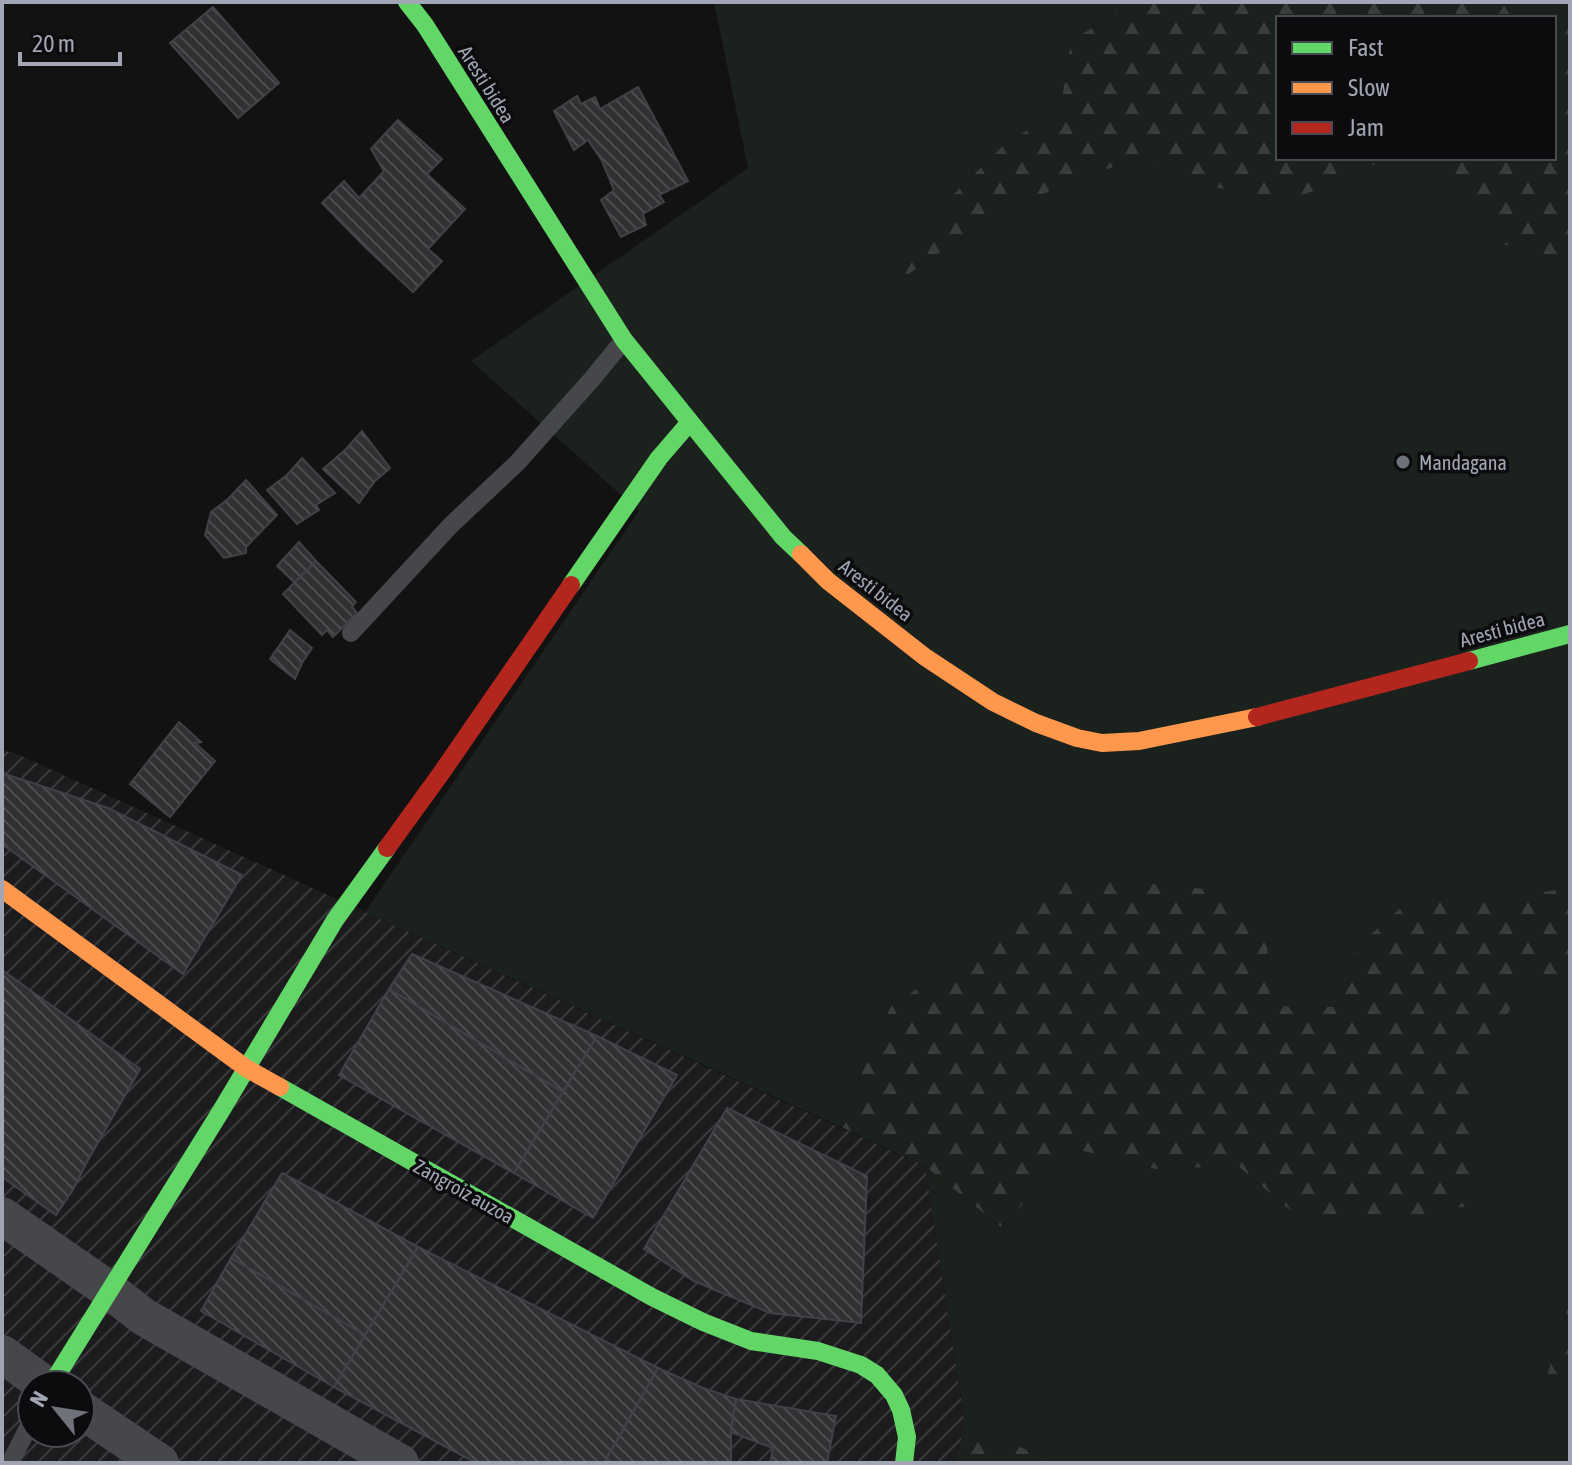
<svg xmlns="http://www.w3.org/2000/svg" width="1572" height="1465" font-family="'Asap Condensed',sans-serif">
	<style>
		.industrial { fill: url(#industrial-furrows); fill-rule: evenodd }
		.green { fill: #1b211c }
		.forest { fill: url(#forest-firs) }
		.building { fill: url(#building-back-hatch); stroke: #414246; stroke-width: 2 }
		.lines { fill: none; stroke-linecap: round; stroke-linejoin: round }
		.lane { stroke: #46474b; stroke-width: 18 }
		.street { stroke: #46474b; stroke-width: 38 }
		.fast { stroke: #63d668; stroke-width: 18 }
		.slow { stroke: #ff974d; stroke-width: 18 }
		.jam { stroke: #b3261e; stroke-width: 18 }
		.poi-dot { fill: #70727b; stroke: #0c0c0e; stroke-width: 3 }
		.labels { text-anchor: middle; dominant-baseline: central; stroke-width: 7; stroke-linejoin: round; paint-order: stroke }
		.street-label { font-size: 20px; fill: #a2a6b4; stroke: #0c0c0e }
		.poi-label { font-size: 20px; fill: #a2a6b4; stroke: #0c0c0e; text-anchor: start }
	</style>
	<defs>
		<pattern id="industrial-furrows" width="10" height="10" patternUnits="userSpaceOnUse" patternTransform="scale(2)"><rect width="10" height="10" fill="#1c1c1e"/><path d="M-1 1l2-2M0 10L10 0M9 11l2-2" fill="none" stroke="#3a3a3c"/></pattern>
		<pattern id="forest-firs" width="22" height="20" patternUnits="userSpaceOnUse" patternTransform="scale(2)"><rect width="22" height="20" fill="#1b211c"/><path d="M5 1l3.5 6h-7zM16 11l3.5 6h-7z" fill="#393e3b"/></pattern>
		<pattern id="building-back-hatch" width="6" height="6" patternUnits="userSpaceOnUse" patternTransform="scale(2)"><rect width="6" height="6" fill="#313133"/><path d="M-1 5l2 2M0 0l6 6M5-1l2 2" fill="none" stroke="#4c4c4e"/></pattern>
	</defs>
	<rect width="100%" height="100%" fill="#121212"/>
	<path class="industrial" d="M 2,750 L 17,754 L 925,1166 L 965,1425 L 955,1463 L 2,1463 ZM 32,1385 L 80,1385 L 80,1433 L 32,1433 Z"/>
	<g class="green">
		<path d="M 714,2 L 1134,2 L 1071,41 L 1060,111 L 1007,142 L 953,195 L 895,284 L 1003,209 L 1141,157 L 1211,187 L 1366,169 L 1386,158 L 1429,158 L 1467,195 L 1503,244 L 1570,270 L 1570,888 L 1482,901 L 1413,897 L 1361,943 L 1340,1007 L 1269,1006 L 1267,940 L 981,947 L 891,1006 L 839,1126 L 365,912 L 639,511 L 471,361 L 748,168 Z"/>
		<path d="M 1502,2 L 1570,2 L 1570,22 L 1554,38 L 1554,18 L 1512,18 Z"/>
		<path d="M 1570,981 L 1570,1300 L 1542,1392 L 1570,1389 L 1570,1463 L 1060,1463 L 965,1425 L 925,1166 L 1001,1227 L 1076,1149 L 1155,1169 L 1238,1166 L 1296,1215 L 1472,1205 L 1471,1077 L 1526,982 Z"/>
	</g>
	<g class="forest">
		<path d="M 1134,2 L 1502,2 L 1512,18 L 1278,18 L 1278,158 L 1386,158 L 1366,169 L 1294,199 L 1211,187 L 1140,157 L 1003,209 L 893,285 L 953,195 L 1007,142 L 1060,111 L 1071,41 Z"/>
		<path d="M 1570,22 L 1570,270 L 1503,244 L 1467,195 L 1429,158 L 1554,158 L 1554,38 Z"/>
		<path d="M 1071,877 L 1206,889 L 1267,940 L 1270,1006 L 1340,1007 L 1361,943 L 1413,897 L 1482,901 L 1570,888 L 1570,981 L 1526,982 L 1471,1077 L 1473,1205 L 1406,1217 L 1296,1215 L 1238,1166 L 1155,1169 L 1076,1149 L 1001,1227 L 925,1166 L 839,1126 L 891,1006 L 981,947 Z"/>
		<path d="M 1570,1300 L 1570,1389 L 1542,1392 Z"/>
		<path d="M 965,1425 L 1060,1463 L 955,1463 Z"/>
	</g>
	<g class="building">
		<path d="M 213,7 L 279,83 L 238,118 L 170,43 Z"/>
		<path d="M 638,87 L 688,181 L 659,195 L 664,202 L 643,214 L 646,225 L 621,237 L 601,200 L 614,190 L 602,161 L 588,140 L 574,150 L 554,111 L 577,96 L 581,104 L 595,97 L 600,109 Z"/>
		<path d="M 398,120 L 442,159 L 427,174 L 465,209 L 428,249 L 442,261 L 413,292 L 365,247 L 322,203 L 344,181 L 359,198 L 384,171 L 371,149 Z"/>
		<path d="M 362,431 L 390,468 L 375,481 L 359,503 L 323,469 L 345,450 Z"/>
		<path d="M 302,458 L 335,493 L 316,505 L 319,510 L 297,524 L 267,490 L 287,475 Z"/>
		<path d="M 246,480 L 277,515 L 246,547 L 246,553 L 224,558 L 205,535 L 211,512 L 228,499 Z"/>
		<path d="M 299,542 L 316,561 L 295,583 L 277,566 Z"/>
		<path d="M 316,561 L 356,602 L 352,607 L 357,613 L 333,637 L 327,630 L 322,635 L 283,594 Z"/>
		<path d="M 290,630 L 312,648 L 302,663 L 295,679 L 270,659 Z"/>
		<path d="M 179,722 L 201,742 L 195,743 L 215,761 L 170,817 L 130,784 Z"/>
		<path d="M 2,773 L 108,808 L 242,875 L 183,974 L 2,844 Z"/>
		<path d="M 412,954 L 597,1036 L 563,1092 L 389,989 Z"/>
		<path d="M 2,970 L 140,1069 L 88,1160 L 74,1188 L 56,1215 L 2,1177 Z"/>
		<path d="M 389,989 L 563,1092 L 514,1173 L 339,1075 Z"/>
		<path d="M 597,1036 L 677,1075 L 593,1218 L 514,1173 Z"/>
		<path d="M 727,1108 L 867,1176 L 861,1323 L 770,1313 L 694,1281 L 644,1249 Z"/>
		<path d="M 282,1173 L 418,1247 L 365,1335 L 231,1258 Z"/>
		<path d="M 418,1247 L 658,1368 L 604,1463 L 476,1463 L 334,1387 Z"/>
		<path d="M 231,1258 L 365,1335 L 334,1387 L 201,1311 Z"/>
		<path d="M 658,1368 L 703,1388 L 736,1399 L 731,1427 L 731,1463 L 604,1463 Z"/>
		<path d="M 736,1399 L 836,1416 L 827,1463 L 770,1463 L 773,1448 L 731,1432 Z"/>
	</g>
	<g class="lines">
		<g class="lane">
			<path d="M 351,633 L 451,525 L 517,463 L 592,379 L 624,340"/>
			<path d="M 10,1463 L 32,1420"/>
		</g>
		<g class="street">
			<path d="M 2,1216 L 109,1290 L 144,1317 L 400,1463"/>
			<path d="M 2,1354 L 45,1385"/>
			<path d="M 80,1409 L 160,1463"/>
		</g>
		<g class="fast">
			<path d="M 407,2 L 425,25 L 624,340 L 783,537 L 801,554"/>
			<path d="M 571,585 L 659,458 L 690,422"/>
			<path d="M 1469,661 L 1570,634"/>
			<path d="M 280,1087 L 652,1297 L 703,1322 L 751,1341 L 818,1351 L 861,1365 L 877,1375 L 894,1395 L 901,1410 L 907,1437 L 904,1463"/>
			<path d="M 51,1385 L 221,1111 L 335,920 L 387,848"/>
		</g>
		<g class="slow">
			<path d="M 801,554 L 828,581 L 925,657 L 993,702 L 1036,723 L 1077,738 L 1102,743 L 1139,741 L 1257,717"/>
			<path d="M 2,889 L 246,1068 L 280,1087"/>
		</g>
		<g class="jam">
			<path d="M 1257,717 L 1469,661"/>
			<path d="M 387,848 L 442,772 L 571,585"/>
		</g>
	</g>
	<circle class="poi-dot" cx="1403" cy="462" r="8"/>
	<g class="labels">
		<g class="street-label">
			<text transform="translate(487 84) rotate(58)">Aresti bidea</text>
			<text transform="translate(876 590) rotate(38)">Aresti bidea</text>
			<text transform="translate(1502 629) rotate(-15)">Aresti bidea</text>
			<text transform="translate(464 1191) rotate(29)">Zangroiz auzoa</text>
		</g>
		<g class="poi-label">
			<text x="1419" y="462">Mandagana</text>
		</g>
	</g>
	<rect width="1572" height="1465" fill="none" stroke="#a2a6b4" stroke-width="8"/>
	<rect x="1276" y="16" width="280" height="144" fill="#0c0c0e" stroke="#484a50" stroke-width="2"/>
	<rect x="1292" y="42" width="40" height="12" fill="#63d668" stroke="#484a50" stroke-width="2"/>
	<text x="1348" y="56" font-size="24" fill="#a2a6b4">Fast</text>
	<rect x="1292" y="82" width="40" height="12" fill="#ff974d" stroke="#484a50" stroke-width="2"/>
	<text x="1348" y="96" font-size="24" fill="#a2a6b4">Slow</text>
	<rect x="1292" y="122" width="40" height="12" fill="#b3261e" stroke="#484a50" stroke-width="2"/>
	<text x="1348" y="136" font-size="24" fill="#a2a6b4">Jam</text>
	<g transform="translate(56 1409) rotate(300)"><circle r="38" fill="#0c0c0e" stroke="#484a50" stroke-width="2"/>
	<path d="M0-6L14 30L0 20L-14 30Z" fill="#70727b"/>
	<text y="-12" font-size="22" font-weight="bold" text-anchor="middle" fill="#a2a6b4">N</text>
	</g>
	<path d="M20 52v12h100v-12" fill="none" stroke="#a2a6b4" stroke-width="4"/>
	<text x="32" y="52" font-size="24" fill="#a2a6b4" stroke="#0c0c0e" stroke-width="6" paint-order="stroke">20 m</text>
</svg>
